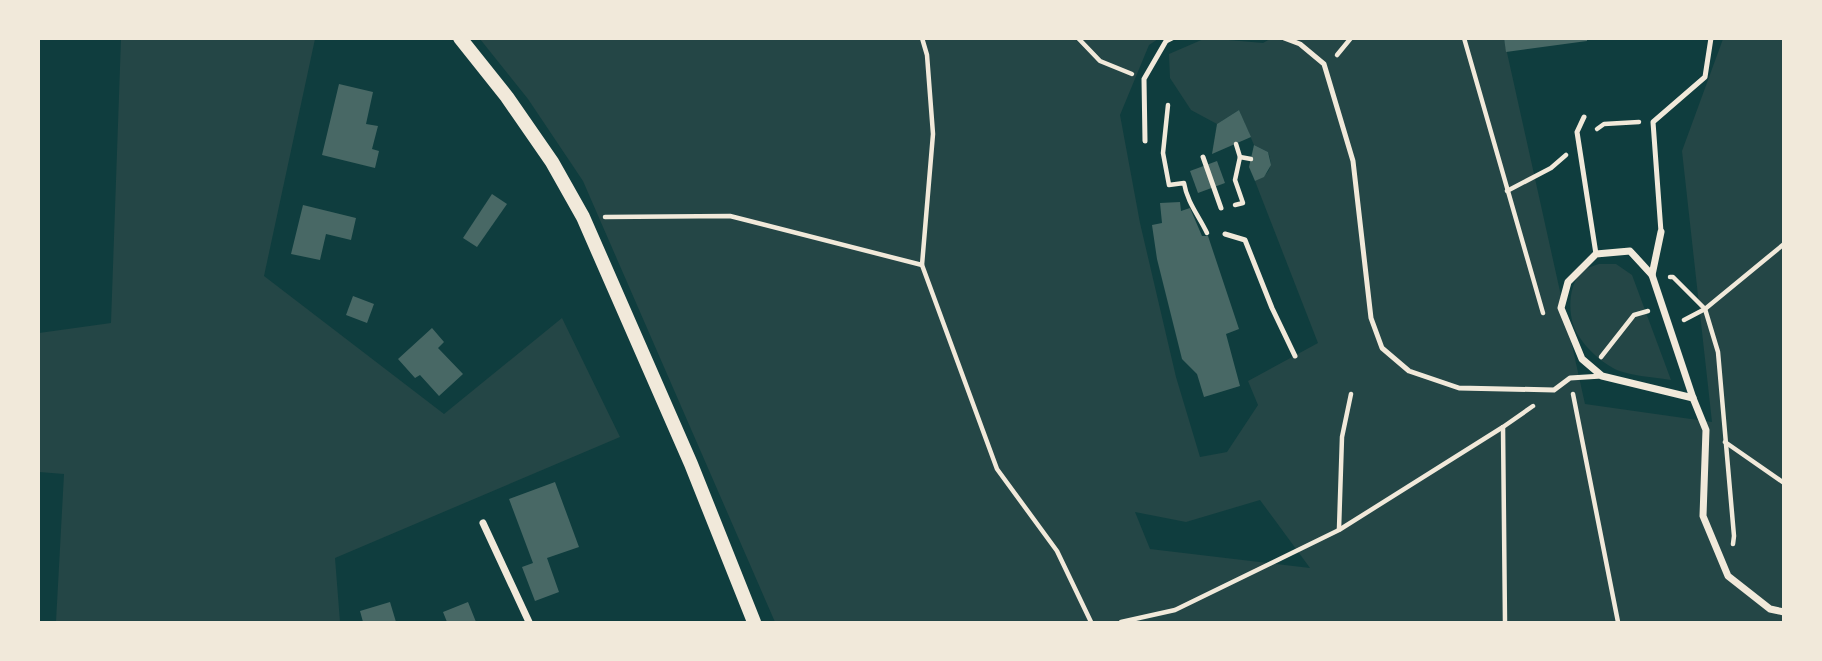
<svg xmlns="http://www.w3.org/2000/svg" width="1822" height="661" font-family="'Noto Sans',sans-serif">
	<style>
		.green { fill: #244646; fill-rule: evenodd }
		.building { fill: #486865 }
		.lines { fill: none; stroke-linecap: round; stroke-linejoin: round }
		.path { stroke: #f1e9da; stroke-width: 4.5 }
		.service { stroke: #f1e9da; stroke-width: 5 }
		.minor { stroke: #f1e9da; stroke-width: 7 }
		.secondary { stroke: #f1e9da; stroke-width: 14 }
	</style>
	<rect width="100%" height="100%" fill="#0f3d3e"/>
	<g class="green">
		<path d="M 1206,38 L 1263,43 L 1272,38 L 1504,39 L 1585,404 L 1712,422 L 1682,151 L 1723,39 L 1783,39 L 1783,622 L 775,622 L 583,181 L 528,99 L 480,39 L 1158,39 L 1149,45 L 1120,115 L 1140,223 L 1176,377 L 1200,457 L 1227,452 L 1258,405 L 1248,381 L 1318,343 L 1255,181 C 1269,175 1274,167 1268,152 L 1254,145 L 1239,110 L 1217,124 L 1191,110 L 1170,78 L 1169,54 ZM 1260,500 L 1310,568 L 1150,549 L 1135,512 L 1186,522 Z"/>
		<path d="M 121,39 L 315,39 L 264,276 L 444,414 L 562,318 L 620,437 L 335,558 L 340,622 L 56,622 L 64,474 L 39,472 L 39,333 L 111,323 Z"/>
		<path d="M 1599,264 L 1616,264 L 1632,275 L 1671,380 C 1655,377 1627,376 1613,368 C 1600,361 1586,348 1578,335 C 1567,318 1567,283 1584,270 C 1588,267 1594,266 1599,264 Z"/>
	</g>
	<g class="building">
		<path d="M 1504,38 L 1587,38 L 1587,41 L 1506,52 Z"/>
		<path d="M 339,84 L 373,92 L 366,124 L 378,126 L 372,149 L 379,151 L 375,168 L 322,155 Z"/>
		<path d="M 1239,110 L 1251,137 L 1212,154 L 1217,124 Z"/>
		<path d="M 1254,145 L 1268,152 L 1271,165 L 1264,177 L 1255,181 L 1249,167 Z"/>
		<path d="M 1217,161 L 1225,183 L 1198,193 L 1190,171 Z"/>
		<path d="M 492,194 L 507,204 L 477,247 L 463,238 Z"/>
		<path d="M 1180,202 L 1181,211 L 1190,208 L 1202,236 L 1208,236 L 1239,329 L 1226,334 L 1240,386 L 1204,397 L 1197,374 L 1182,359 L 1157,259 L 1152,225 L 1162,223 L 1160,203 Z"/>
		<path d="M 303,205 L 356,218 L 351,240 L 326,234 L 320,260 L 291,254 Z"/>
		<path d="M 353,296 L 374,304 L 367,323 L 346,315 Z"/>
		<path d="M 432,328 L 444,342 L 438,348 L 463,374 L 439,396 L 420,375 L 415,378 L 398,359 Z"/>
		<path d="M 555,482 L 579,547 L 547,558 L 559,592 L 535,601 L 522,567 L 533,563 L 509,499 Z"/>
		<path d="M 390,602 L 396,622 L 363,622 L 360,611 Z"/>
		<path d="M 468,602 L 476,622 L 447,622 L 443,612 Z"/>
	</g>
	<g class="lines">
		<g class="path">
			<path d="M 922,38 L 927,55 L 933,134 L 922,265 L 997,469 L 1057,551 L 1091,622"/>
			<path d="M 1078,38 L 1100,61 L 1132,74"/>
			<path d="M 1464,38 L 1543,313"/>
			<path d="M 1337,55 L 1351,38"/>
			<path d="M 1168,105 L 1163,153 L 1169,185 L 1184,183 C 1187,202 1199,216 1207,233"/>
			<path d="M 1597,129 L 1604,124 L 1639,122"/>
			<path d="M 1236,144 L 1240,157 L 1251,159"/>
			<path d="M 1507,191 L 1551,168 L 1566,155"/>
			<path d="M 1235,205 L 1243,203 L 1235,180 L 1240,157"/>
			<path d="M 605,217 L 730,216 L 922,265"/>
			<path d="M 1670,277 L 1673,277 L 1705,309 L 1718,352 L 1734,536 L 1733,544"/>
			<path d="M 1684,320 L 1705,309 L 1784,244"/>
			<path d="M 1601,357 L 1634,315 L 1648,311"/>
			<path d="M 1573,394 L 1618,622"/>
			<path d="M 1503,427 L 1505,622"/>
			<path d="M 1725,442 L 1784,483"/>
			<path d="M 1339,529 L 1342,437 L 1351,394"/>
			<path d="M 1121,622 L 1175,610 L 1339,530 L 1503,427 L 1533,406"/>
		</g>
		<g class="service">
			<path d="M 1284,38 L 1300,44 L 1324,64 L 1353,161 L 1371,318 L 1382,348 L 1409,371 L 1459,388 L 1554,390 L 1570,378 L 1602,376"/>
			<path d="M 1584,117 L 1577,132 L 1596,254"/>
			<path d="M 1145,141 L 1144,79 L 1166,41 L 1172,38"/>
			<path d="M 1203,157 L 1221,208"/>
			<path d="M 1661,232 L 1653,122 L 1705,77 L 1711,38"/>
			<path d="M 1225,234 L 1245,240 L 1272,308 L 1295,356"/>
		</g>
		<g class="minor">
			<path d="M 1661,232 L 1652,275 L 1693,398 L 1706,430 L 1703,516 L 1728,576 L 1770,609 L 1784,612"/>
			<path d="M 1652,275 L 1630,251 L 1596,254 L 1568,282 L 1561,308 L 1582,359 L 1602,376 L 1693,398"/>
			<path d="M 483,523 L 529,622"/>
		</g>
		<path class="secondary" d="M 460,38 L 507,97 L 552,162 L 583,217 L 691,464 L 754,622"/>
	</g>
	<rect width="1822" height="661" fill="none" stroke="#f1e9da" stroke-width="80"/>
</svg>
